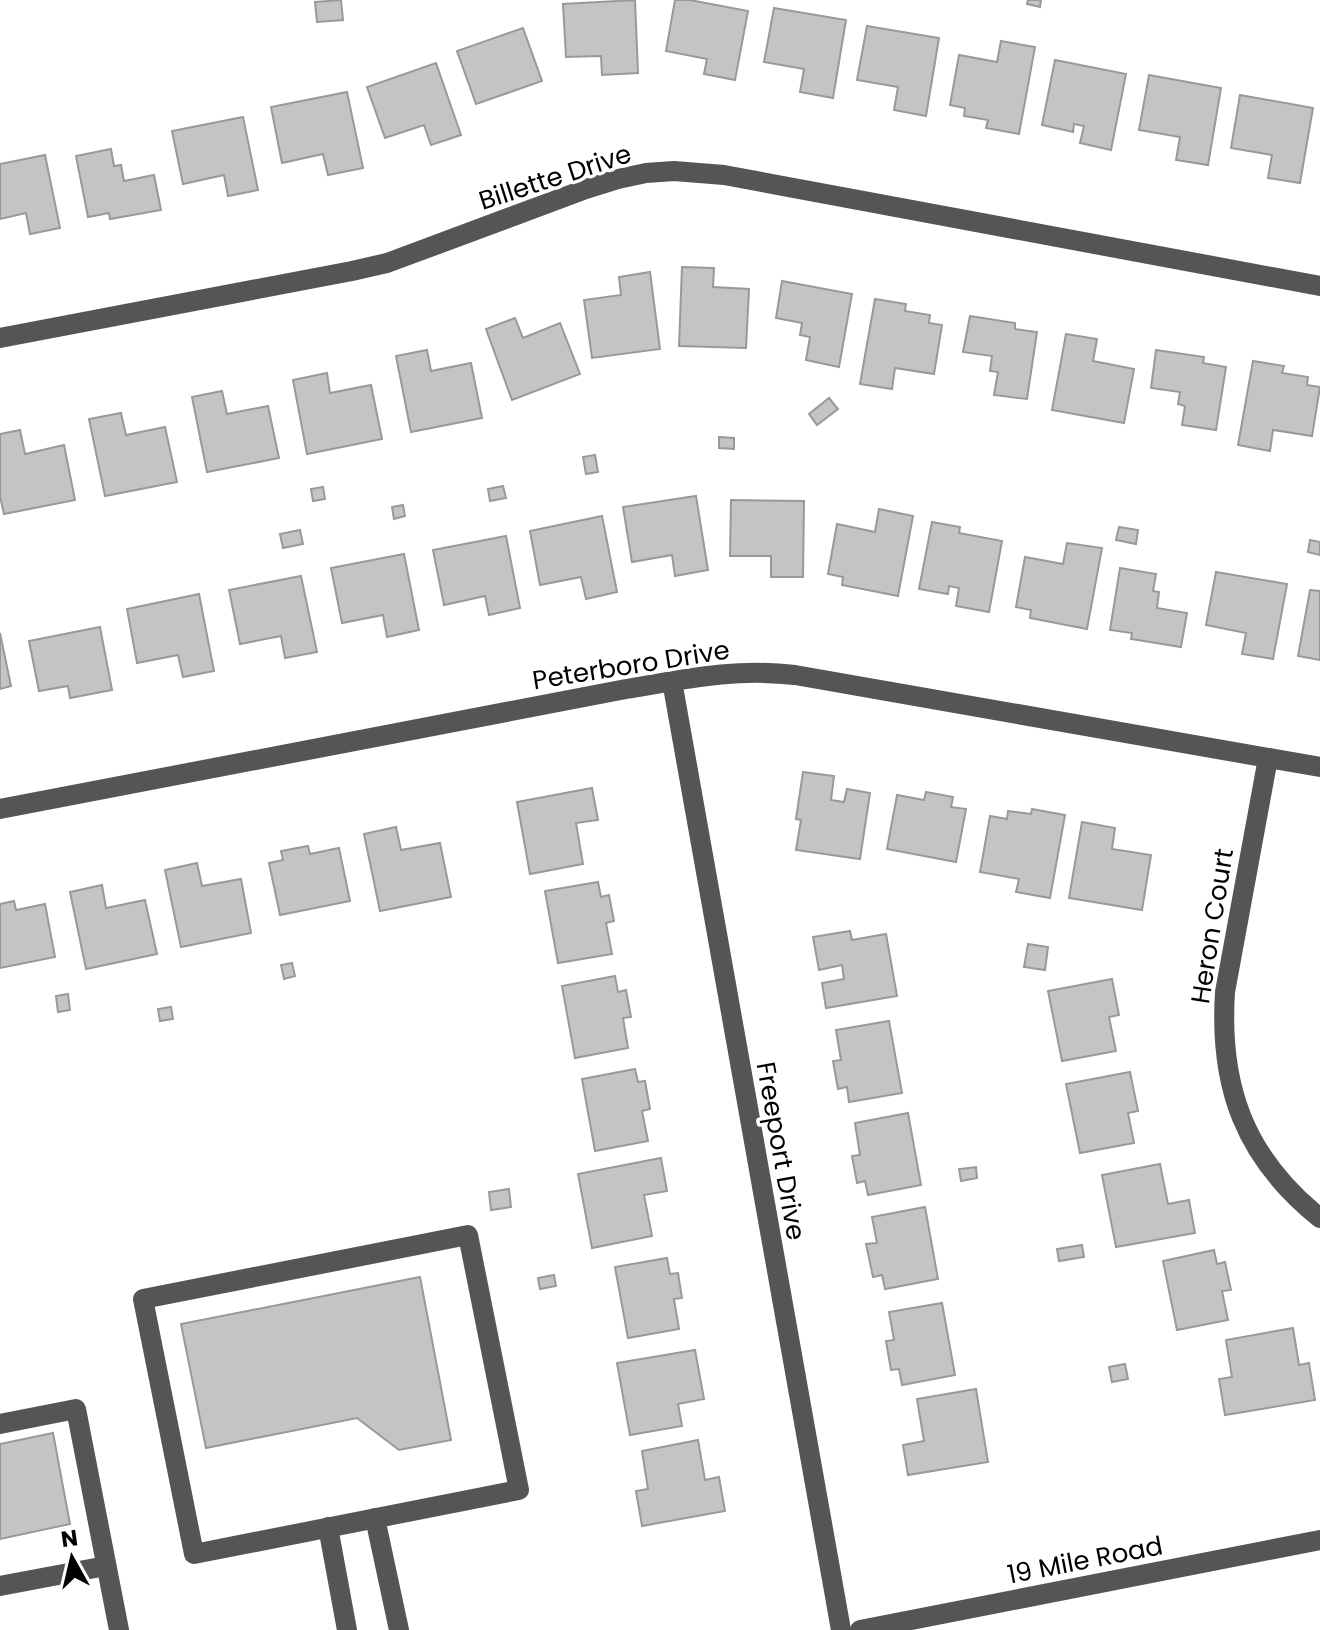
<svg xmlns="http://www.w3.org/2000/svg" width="1320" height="1630" font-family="Poppins,sans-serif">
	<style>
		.building { fill: #c4c4c4; stroke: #999; stroke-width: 2 }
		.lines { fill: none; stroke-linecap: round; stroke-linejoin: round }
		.minor { stroke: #555; stroke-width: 20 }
		.labels { text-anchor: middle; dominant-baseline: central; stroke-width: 7; stroke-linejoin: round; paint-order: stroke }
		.street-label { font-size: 26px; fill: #000; stroke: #fff }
	</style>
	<rect width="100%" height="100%" fill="#fff"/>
	<g class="building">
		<path d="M 341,0 L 343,20 L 317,22 L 315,2 Z"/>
		<path d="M 635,0 L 638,73 L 602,75 L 601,56 L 566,57 L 563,4 Z"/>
		<path d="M 675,0 L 690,0 L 748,11 L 735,80 L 704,74 L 707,59 L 666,51 Z"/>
		<path d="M 1028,0 L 1041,0 L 1040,7 L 1027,4 Z"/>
		<path d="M 774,8 L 846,20 L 833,98 L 800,92 L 804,69 L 764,62 Z"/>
		<path d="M 867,26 L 939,38 L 926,116 L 894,110 L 898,87 L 857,80 Z"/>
		<path d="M 523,28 L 542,81 L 476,104 L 457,51 Z"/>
		<path d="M 1001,41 L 1035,47 L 1019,134 L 986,128 L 988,120 L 964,116 L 965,108 L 950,105 L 959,55 L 997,62 Z"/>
		<path d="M 1055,60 L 1126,74 L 1111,150 L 1080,143 L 1084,126 L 1074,124 L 1073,132 L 1042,125 Z"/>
		<path d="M 436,63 L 461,135 L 431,145 L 424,125 L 385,138 L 367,87 Z"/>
		<path d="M 1149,75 L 1221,88 L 1208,165 L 1176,160 L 1180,137 L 1139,130 Z"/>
		<path d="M 347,92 L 363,168 L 328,175 L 323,154 L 282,163 L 271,107 Z"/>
		<path d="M 1240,95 L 1313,108 L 1300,183 L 1268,178 L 1272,155 L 1231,148 Z"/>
		<path d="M 243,117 L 258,190 L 228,196 L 224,175 L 183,184 L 172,131 Z"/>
		<path d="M 111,149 L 114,166 L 121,165 L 124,181 L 154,175 L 161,210 L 110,219 L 109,213 L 88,217 L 76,156 Z"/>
		<path d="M 45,155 L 60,228 L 30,234 L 26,213 L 0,219 L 0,164 Z"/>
		<path d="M 682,267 L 714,268 L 713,287 L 749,289 L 746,348 L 679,346 Z"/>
		<path d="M 650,272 L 660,349 L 592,358 L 584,300 L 621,295 L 619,277 Z"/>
		<path d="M 782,281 L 852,294 L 839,367 L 806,360 L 810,337 L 800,335 L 802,323 L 776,318 Z"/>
		<path d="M 875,299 L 906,304 L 905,311 L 930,315 L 929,323 L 942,325 L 934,374 L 895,368 L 892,389 L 860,384 Z"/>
		<path d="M 970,316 L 1015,323 L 1015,329 L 1037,332 L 1027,399 L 994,395 L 998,372 L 990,371 L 992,356 L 963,352 Z"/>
		<path d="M 515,318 L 523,338 L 560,323 L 580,374 L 512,400 L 486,329 Z"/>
		<path d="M 1066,334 L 1097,339 L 1093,361 L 1134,369 L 1124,423 L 1052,410 Z"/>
		<path d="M 427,350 L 431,371 L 471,363 L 482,418 L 411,432 L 396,356 Z"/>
		<path d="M 1156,350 L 1204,357 L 1203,363 L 1226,367 L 1216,430 L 1182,425 L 1185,406 L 1178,404 L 1180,392 L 1151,388 Z"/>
		<path d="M 1253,361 L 1284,366 L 1282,373 L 1308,377 L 1307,385 L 1320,387 L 1312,436 L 1273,430 L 1270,451 L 1238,445 Z"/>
		<path d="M 327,373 L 330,393 L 371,385 L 382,439 L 307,454 L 293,380 Z"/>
		<path d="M 222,391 L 227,414 L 268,406 L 279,458 L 207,472 L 192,397 Z"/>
		<path d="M 829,398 L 838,409 L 817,425 L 809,414 Z"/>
		<path d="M 121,413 L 126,435 L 165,427 L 177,482 L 105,496 L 89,419 Z"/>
		<path d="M 20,430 L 25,454 L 64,445 L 75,500 L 4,514 L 0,496 L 0,434 Z"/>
		<path d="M 719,437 L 734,438 L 734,449 L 719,448 Z"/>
		<path d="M 595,455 L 598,472 L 586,474 L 583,457 Z"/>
		<path d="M 503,486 L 506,498 L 490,501 L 488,489 Z"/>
		<path d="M 323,487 L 325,499 L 313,501 L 311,489 Z"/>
		<path d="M 696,496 L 708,570 L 675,576 L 672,555 L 632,562 L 623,507 Z"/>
		<path d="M 731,500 L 804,501 L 803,577 L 771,577 L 771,556 L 730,556 Z"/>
		<path d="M 403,505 L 405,516 L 394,519 L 392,507 Z"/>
		<path d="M 879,509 L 913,516 L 898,596 L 842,585 L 843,577 L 828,574 L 837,524 L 875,532 Z"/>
		<path d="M 602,516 L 617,592 L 586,599 L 581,577 L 540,585 L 530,531 Z"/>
		<path d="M 932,522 L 960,527 L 959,533 L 1002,541 L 989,612 L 956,606 L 959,588 L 949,586 L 948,594 L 919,589 Z"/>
		<path d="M 1119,527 L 1138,530 L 1136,544 L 1116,540 Z"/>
		<path d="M 300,530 L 303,544 L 283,548 L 280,534 Z"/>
		<path d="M 506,536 L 520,608 L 489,615 L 485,596 L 444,605 L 433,550 Z"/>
		<path d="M 1310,540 L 1320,542 L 1320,555 L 1308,552 Z"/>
		<path d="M 1067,543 L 1102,548 L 1087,629 L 1030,618 L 1031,610 L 1016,607 L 1025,557 L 1063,564 Z"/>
		<path d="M 404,554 L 419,630 L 387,637 L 383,615 L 342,623 L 331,568 Z"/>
		<path d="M 1120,568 L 1156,574 L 1153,591 L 1159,592 L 1157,608 L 1187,613 L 1181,647 L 1131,639 L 1132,633 L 1110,630 Z"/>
		<path d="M 1216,572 L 1287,584 L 1273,659 L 1242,654 L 1246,633 L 1206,625 Z"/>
		<path d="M 301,576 L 317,652 L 285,658 L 281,636 L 240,644 L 229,590 Z"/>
		<path d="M 1310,590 L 1320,591 L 1320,660 L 1298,656 Z"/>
		<path d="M 199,594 L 214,671 L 183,677 L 178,655 L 137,663 L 127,609 Z"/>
		<path d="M 100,627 L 112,690 L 70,698 L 68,686 L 39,691 L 29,641 Z"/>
		<path d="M 0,633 L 11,686 L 0,689 Z"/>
		<path d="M 803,772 L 834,776 L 831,800 L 844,802 L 847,789 L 870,793 L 860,859 L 796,850 L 801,820 L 796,819 Z"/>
		<path d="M 592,788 L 598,820 L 576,823 L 583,864 L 530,874 L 517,802 Z"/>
		<path d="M 926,792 L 953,797 L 951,807 L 966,809 L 956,862 L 887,849 L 897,795 L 924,800 Z"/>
		<path d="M 1032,809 L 1065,815 L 1050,898 L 1016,892 L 1019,879 L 980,872 L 990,816 L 1007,819 L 1008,811 L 1031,814 Z"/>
		<path d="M 1082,822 L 1115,828 L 1112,849 L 1151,855 L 1142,910 L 1069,898 Z"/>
		<path d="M 396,827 L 401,850 L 440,843 L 451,897 L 380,911 L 364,834 Z"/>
		<path d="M 308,846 L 310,854 L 339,848 L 350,901 L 280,915 L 269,863 L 283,860 L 281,851 Z"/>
		<path d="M 197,863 L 202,886 L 241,879 L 251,933 L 181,947 L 165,870 Z"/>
		<path d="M 598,882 L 601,897 L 609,895 L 614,921 L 606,923 L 612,954 L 558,963 L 545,891 Z"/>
		<path d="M 102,885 L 106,908 L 145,900 L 157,954 L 86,969 L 70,892 Z"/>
		<path d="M 14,901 L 16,910 L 45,904 L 55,957 L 0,968 L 0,904 Z"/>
		<path d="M 850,931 L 852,940 L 886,934 L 897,996 L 826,1008 L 822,983 L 844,979 L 842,965 L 819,970 L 813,937 Z"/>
		<path d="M 1028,944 L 1048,947 L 1045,970 L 1024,967 Z"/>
		<path d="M 292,963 L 295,976 L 284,979 L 281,965 Z"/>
		<path d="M 615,976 L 618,992 L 626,990 L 631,1017 L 623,1018 L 628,1048 L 575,1058 L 562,986 Z"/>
		<path d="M 1112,979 L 1119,1015 L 1109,1017 L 1116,1051 L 1062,1061 L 1048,991 Z"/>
		<path d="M 68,994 L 70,1010 L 58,1012 L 56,996 Z"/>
		<path d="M 171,1007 L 173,1019 L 160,1021 L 158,1009 Z"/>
		<path d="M 889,1021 L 902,1093 L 849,1102 L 847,1087 L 838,1089 L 833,1061 L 841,1060 L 836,1030 Z"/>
		<path d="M 635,1069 L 638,1082 L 645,1081 L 650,1109 L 642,1111 L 648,1141 L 595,1151 L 582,1079 Z"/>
		<path d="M 1130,1072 L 1138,1111 L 1128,1113 L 1134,1143 L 1080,1153 L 1066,1084 Z"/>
		<path d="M 908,1113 L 921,1185 L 868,1195 L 865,1181 L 857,1183 L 852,1156 L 860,1155 L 855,1123 Z"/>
		<path d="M 661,1158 L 667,1191 L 644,1195 L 652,1236 L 592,1248 L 578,1174 Z"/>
		<path d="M 1160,1164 L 1168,1204 L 1189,1200 L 1195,1233 L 1116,1247 L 1102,1175 Z"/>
		<path d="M 976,1167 L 977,1178 L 961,1181 L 959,1169 Z"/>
		<path d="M 509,1189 L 511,1207 L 491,1210 L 489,1192 Z"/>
		<path d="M 925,1207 L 938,1279 L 885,1289 L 882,1275 L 873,1277 L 866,1244 L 877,1243 L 872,1217 Z"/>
		<path d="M 1082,1245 L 1084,1257 L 1059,1261 L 1057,1249 Z"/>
		<path d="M 1214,1250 L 1217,1264 L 1225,1262 L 1231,1290 L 1222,1291 L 1228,1320 L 1177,1330 L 1163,1261 Z"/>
		<path d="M 667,1258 L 670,1274 L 678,1273 L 682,1298 L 674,1299 L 679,1329 L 628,1338 L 615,1267 Z"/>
		<path d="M 554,1275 L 556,1286 L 540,1289 L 538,1278 Z"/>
		<path d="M 420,1277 L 451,1440 L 399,1450 L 357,1418 L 206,1448 L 181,1324 Z"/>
		<path d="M 942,1303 L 955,1375 L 902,1385 L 899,1369 L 891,1370 L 886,1341 L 894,1340 L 889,1312 Z"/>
		<path d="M 1293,1328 L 1299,1365 L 1309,1363 L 1315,1400 L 1225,1415 L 1219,1379 L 1232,1377 L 1226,1340 Z"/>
		<path d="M 695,1350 L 704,1399 L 678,1404 L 682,1426 L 630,1435 L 617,1363 Z"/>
		<path d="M 1125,1364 L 1128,1379 L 1112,1382 L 1109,1367 Z"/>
		<path d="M 976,1389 L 988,1462 L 908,1475 L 903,1445 L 924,1441 L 917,1399 Z"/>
		<path d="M 53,1433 L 70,1524 L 0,1539 L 0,1444 Z"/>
		<path d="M 698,1440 L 705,1480 L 719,1477 L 725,1511 L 642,1526 L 636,1491 L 648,1489 L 642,1451 Z"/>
	</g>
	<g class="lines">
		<g class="minor">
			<path d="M 0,338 L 352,271 L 387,263 L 586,189 L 618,179 L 646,173 L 674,171 L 724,175 L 1320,286"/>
			<path d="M 672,681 L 841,1630"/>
			<path d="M 1268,758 L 1225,992 C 1219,1086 1244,1157 1320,1218"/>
			<path d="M 0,809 L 626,689 C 686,679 734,668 795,675 L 1320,767"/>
			<path d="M 468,1235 L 519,1490 L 194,1554 L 143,1299 Z"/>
			<path d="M 0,1424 L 76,1409 L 119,1630"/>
			<path d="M 375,1518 L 399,1630"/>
			<path d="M 328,1527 L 347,1630"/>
			<path d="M 0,1586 L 106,1566"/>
			<path d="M 860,1630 L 1320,1540"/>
		</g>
	</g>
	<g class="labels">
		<g class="street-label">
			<text transform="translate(555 177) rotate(-18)">Billette Drive</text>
			<text transform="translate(631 665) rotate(-9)">Peterboro Drive</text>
			<text transform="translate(1212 926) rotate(-81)">Heron Court</text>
			<text transform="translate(781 1151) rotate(80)">Freeport Drive</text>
			<text transform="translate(1085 1560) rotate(-11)">19 Mile Road</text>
		</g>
	</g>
	<g transform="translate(72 1558) rotate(352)" stroke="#ffffff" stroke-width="6" paint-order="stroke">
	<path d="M0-6L14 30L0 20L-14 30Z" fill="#000000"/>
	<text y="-12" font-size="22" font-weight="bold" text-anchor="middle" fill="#000000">N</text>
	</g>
</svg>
